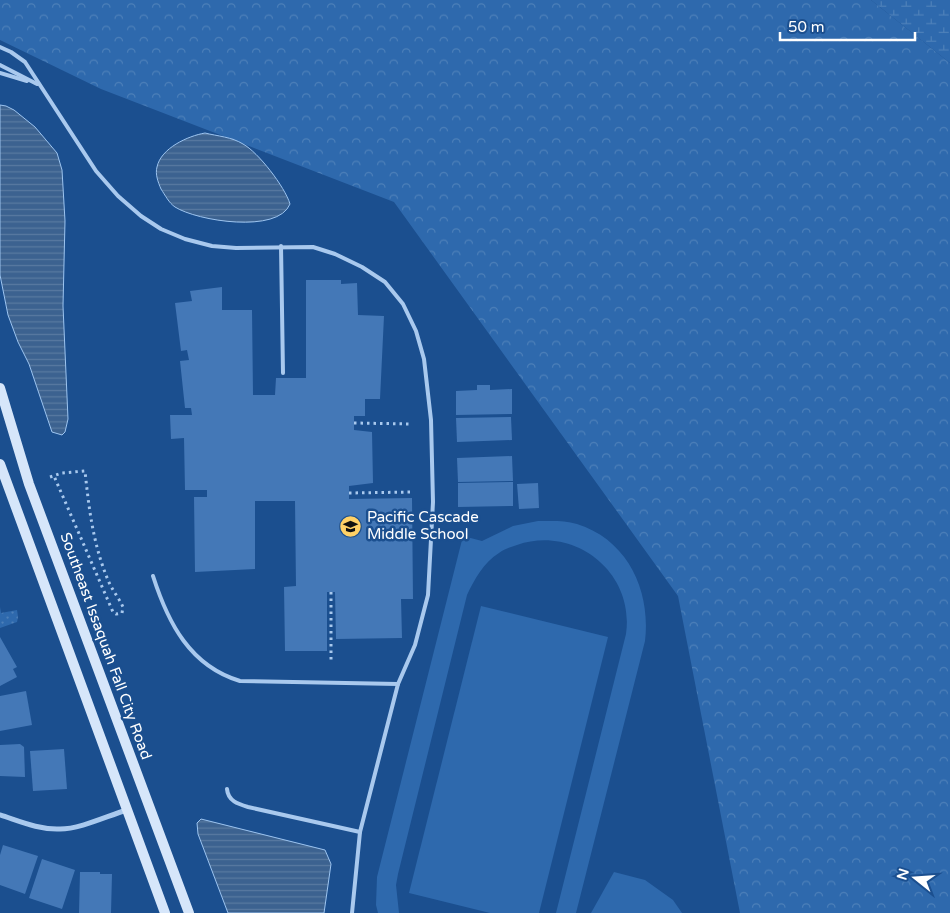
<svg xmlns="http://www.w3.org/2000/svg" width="950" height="913" font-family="'Varela Round',sans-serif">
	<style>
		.grass { fill: #2e69ad }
		.forest { fill: url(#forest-crowns) }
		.wetland { fill: url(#wetland-marsh) }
		.park { fill: url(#park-dots) }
		.water { fill: url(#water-rules); stroke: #9cc4f0 }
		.building { fill: #4478b7 }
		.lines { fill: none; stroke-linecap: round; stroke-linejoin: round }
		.path { stroke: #a9c9ee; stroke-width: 3; stroke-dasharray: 2.5 4; stroke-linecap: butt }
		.lane { stroke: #a9c9ee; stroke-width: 4 }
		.street { stroke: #a9c9ee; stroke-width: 5 }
		.secondary { stroke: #d6e6fa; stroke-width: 10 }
		.labels { text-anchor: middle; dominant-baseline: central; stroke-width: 5; stroke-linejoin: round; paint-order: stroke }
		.poi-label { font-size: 15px; fill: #fff; stroke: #1b4f8f; text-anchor: start }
		.street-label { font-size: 15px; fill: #fff; stroke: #1b4f8f }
	</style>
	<defs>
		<pattern id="forest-crowns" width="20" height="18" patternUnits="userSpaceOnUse" patternTransform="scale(1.25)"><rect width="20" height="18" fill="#2e69ad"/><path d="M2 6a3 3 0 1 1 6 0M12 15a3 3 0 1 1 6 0" fill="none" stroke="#4d80b9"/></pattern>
		<pattern id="wetland-marsh" width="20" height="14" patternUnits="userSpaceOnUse" patternTransform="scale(1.25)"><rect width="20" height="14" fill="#2e69ad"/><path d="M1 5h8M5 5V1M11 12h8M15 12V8" fill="none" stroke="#4d80b9"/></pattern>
		<pattern id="park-dots" width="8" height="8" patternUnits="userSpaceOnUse" patternTransform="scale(1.25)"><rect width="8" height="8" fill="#2e69ad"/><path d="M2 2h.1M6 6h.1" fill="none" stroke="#4d80b9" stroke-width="1.8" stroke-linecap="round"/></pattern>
		<pattern id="water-rules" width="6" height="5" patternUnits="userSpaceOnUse" patternTransform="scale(1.25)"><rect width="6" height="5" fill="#3c6290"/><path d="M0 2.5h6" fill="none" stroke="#597aa1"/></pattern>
	</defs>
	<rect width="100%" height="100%" fill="#1b4f8f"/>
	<g class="grass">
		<path d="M 538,521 C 551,521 564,520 577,524 C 628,540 651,591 645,641 L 576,913 L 556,913 L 626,634 C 635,572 574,525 517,545 C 511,547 504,549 499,553 C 484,562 474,580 467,595 L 398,874 L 396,885 L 399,913 L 378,913 L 376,905 L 377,877 L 463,536 L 482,541 L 513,526 Z"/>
		<path d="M 481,606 L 608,637 L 539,913 L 490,913 L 409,893 Z"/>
		<path d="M 614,872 L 645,880 L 673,900 L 682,913 L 591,913 Z"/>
	</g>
	<path class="forest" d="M 0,0 L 871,0 L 950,63 L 950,913 L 740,913 L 678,596 L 394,202 L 101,89 L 0,40 Z"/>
	<path class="wetland" d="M 871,0 L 950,0 L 950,63 Z"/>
	<path class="park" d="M 0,607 L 1,613 L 17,610 L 18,617 L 17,622 L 0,628 Z"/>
	<g class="water">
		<path d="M 0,105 L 6,106 L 14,110 L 35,127 L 57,153 L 62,170 L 65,221 L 63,306 L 68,419 L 65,432 L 62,435 L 52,432 L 29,364 L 18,342 L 8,315 L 0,275 Z"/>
		<path d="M 205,133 C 217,136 232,137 243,144 C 258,152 285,187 290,204 C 278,234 197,221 175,207 C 169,203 165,195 161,189 C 158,182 155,174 157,167 C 161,148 188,136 205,133 Z"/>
		<path d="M 201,819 L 325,850 L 331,864 L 324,913 L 228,913 L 198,834 L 197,823 Z"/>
	</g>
	<g class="building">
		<path d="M 306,280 L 341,280 L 341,284 L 357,283 L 358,315 L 384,316 L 380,399 L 365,399 L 365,416 L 354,416 L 354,430 L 372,432 L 373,483 L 349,486 L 349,499 L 412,498 L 413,599 L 401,599 L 402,638 L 336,639 L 335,592 L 327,592 L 327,651 L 285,651 L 284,587 L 296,586 L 295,501 L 255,501 L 255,569 L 195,572 L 194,497 L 207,497 L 207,490 L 185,490 L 184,438 L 171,439 L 170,415 L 192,415 L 191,408 L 185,408 L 180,361 L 189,360 L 187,350 L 181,351 L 175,303 L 192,301 L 190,291 L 222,287 L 222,310 L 252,310 L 253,395 L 275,395 L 276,378 L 306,378 Z"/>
		<path d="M 477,385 L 490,385 L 490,390 L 512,389 L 512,414 L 456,415 L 456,391 L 477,390 Z"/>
		<path d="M 511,417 L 512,440 L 457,442 L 456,418 Z"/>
		<path d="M 512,456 L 513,481 L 458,482 L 457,458 Z"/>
		<path d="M 513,482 L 513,506 L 458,507 L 458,483 Z"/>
		<path d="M 538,483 L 539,508 L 519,509 L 517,484 Z"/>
		<path d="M 0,637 L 17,667 L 13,669 L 17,677 L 0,686 Z"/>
		<path d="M 26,691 L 32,725 L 0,731 L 0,696 Z"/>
		<path d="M 20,744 L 24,747 L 25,777 L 0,776 L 0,745 Z"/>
		<path d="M 64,749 L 67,789 L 33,791 L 30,751 Z"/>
		<path d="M 3,845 L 38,856 L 25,894 L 0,885 L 0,855 Z"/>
		<path d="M 42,859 L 75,870 L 62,909 L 29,898 Z"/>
		<path d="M 80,872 L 100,872 L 100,874 L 112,874 L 111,913 L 79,913 Z"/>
	</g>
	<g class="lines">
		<g class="path">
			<path d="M 354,423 L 411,424"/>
			<path d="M 50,477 L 62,473 L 85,471 C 89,509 93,544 108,580 C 112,590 119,598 123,607 L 122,613 L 116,614 L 113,612 L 54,476"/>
			<path d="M 349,493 L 413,492"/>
			<path d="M 331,592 L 331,663"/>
		</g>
		<g class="lane">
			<path d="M 0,47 L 11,52 L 25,62 L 96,171 L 118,196 L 141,216 L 161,229 L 185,239 L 212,246 L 236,248 L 313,247 L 335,254 L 362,267 L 385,282 L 403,304 L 416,331 L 424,359 L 431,420 L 433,502 L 428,595 L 415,645 L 398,684 L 360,832 L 352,913"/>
			<path d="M 0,65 L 37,84"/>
			<path d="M 0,73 L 27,81"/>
			<path d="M 281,246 L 283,373"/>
			<path d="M 153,576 C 168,623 190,666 240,681 L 398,684"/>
			<path d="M 227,789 C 228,801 238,804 248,807 L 360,832"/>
		</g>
		<path class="street" d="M 0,815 C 19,821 39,830 60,829 C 80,829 107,816 127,810"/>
		<g class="secondary">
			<path d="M 0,388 L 29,484 L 189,913"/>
			<path d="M 0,464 L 165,913"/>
		</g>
	</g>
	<defs>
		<symbol id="school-disc" viewBox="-11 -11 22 22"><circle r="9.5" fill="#ffd166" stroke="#1b4f8f"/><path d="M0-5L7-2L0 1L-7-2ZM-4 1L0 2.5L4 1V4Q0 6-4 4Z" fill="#111"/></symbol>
	</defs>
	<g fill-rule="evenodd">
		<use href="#school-disc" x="338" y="514" width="25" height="25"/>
	</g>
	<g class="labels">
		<g class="poi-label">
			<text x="367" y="517">Pacific Cascade<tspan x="367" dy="17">Middle School</tspan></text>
		</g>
		<g class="street-label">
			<text transform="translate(106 646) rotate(70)">Southeast Issaquah Fall City Road</text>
		</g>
	</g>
	<g transform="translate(915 878) rotate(287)" stroke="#1b4f8f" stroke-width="4" paint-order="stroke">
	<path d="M0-4L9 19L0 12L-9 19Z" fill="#ffffff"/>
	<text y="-8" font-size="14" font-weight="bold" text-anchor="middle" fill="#ffffff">N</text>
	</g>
	<path d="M780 32v8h135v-8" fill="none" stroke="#ffffff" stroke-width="2.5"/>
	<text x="788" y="32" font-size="15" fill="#ffffff" stroke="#1b4f8f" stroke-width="4" paint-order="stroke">50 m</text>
</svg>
